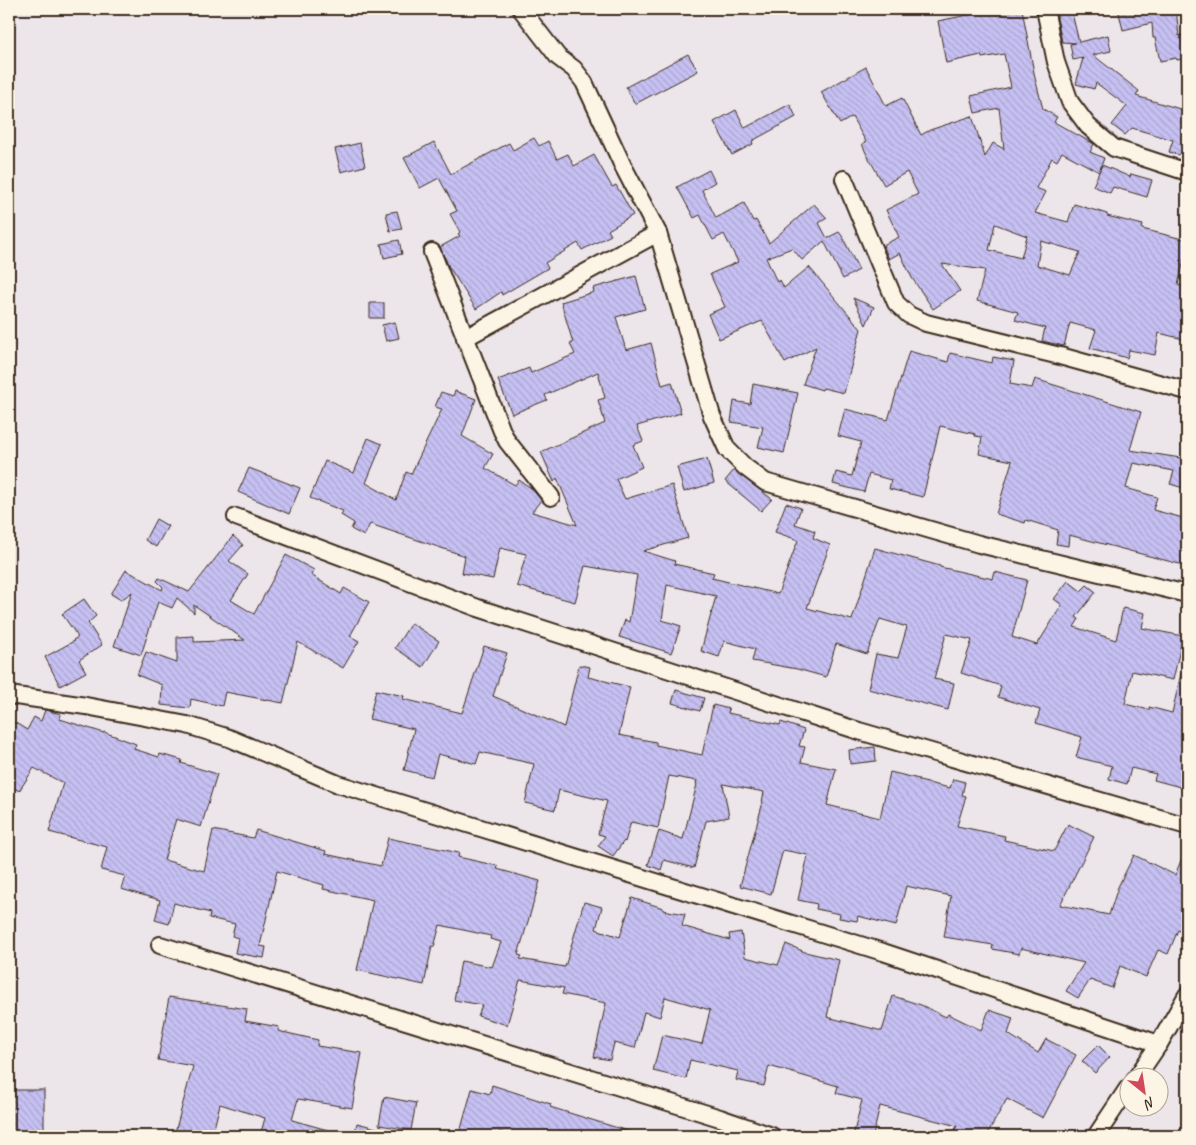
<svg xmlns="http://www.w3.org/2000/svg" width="1196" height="1145" font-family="Caveat,sans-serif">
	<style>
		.building { fill: url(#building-back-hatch); stroke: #3b2a1e; fill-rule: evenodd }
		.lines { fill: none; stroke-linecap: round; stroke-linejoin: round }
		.street-casing { stroke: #3b2a1e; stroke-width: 20 }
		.street { stroke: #fcf5e5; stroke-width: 16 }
	</style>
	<defs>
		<pattern id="building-back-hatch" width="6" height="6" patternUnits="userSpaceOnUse" patternTransform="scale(1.25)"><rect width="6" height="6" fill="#c6c0f3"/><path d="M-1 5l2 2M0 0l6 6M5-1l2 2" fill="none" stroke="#aba5d0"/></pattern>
	</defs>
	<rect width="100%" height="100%" fill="#ece5e9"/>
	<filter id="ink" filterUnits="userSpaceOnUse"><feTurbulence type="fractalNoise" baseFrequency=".02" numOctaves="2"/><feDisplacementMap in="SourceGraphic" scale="10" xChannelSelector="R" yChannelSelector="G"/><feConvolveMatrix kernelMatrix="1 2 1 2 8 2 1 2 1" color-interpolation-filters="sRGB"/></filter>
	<g filter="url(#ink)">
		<g class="building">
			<path d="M 997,9 L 1022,9 L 1035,78 L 1043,109 L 1057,117 L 1054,122 L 1094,144 L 1090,152 L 1104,158 L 1099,172 L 1062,152 L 1057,161 L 1052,158 L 1036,188 L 1046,192 L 1035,213 L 1068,222 L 1074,204 L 1107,214 L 1107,216 L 1143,225 L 1142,229 L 1187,240 L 1187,248 L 1178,285 L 1187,287 L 1187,340 L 1159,333 L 1155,355 L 1129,350 L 1127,358 L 1090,348 L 1096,330 L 1070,323 L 1064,346 L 1042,341 L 1045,328 L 1015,320 L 1018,312 L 977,301 L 985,270 L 942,264 L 960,291 L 933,309 L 912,278 L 900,253 L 889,259 L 883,245 L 899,237 L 886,210 L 918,194 L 907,172 L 884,185 L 867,155 L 862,144 L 866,142 L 852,117 L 840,124 L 821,92 L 866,67 L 886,106 L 902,98 L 921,135 L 930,130 L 972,116 L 985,157 L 993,143 L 1004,149 L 999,108 L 975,113 L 971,96 L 1011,87 L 1004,54 L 982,58 L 981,55 L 946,63 L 938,21 ZM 995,224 L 1027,236 L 1021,258 L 989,250 ZM 1041,241 L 1080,252 L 1070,275 L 1037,265 Z"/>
			<path d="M 1058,9 L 1071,9 L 1079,42 L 1108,35 L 1111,51 L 1093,55 L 1139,91 L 1136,96 L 1187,111 L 1187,157 L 1169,152 L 1173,140 L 1132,128 L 1125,135 L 1112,125 L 1127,106 L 1096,83 L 1094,89 L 1076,84 L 1083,58 L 1073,60 L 1070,44 L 1076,43 L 1062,42 L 1057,18 Z"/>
			<path d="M 1118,9 L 1176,9 L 1179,36 L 1187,34 L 1187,58 L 1177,60 L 1176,58 L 1160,61 L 1155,38 L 1153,38 L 1152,23 L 1123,30 Z"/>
			<path d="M 688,54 L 698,71 L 635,104 L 626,87 Z"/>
			<path d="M 790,104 L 796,117 L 752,141 L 753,144 L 732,155 L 714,122 L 736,110 L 745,128 Z"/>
			<path d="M 534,138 L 539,146 L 548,141 L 557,159 L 568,154 L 574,166 L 594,155 L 612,187 L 616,185 L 633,215 L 608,230 L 611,235 L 582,250 L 578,243 L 545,263 L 548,268 L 502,295 L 501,292 L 476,309 L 449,267 L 440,247 L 460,236 L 458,234 L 460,232 L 450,214 L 457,211 L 439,178 L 420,188 L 404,158 L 434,142 L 451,174 L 509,143 L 513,150 Z"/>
			<path d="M 360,143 L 365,166 L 341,172 L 335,149 Z"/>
			<path d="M 1102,165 L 1130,177 L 1131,174 L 1152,180 L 1147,197 L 1113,187 L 1110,193 L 1093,186 Z"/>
			<path d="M 709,170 L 715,182 L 702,190 L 716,218 L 744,203 L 753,221 L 756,220 L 769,243 L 814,204 L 827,218 L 819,223 L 827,238 L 839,232 L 842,236 L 859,270 L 843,279 L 824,241 L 802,260 L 792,248 L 766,258 L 777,282 L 780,280 L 784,288 L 809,267 L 861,329 L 844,393 L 823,388 L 822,390 L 803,384 L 816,347 L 785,363 L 762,321 L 719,339 L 708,314 L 725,307 L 710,274 L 738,262 L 724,234 L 713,240 L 700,215 L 694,218 L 677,187 Z"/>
			<path d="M 397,211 L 402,229 L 390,231 L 386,213 Z"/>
			<path d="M 399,240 L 402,254 L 384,258 L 381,244 Z"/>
			<path d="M 636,276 L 645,309 L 616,317 L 626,350 L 651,343 L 662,385 L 672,382 L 681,413 L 637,426 L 643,441 L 633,445 L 642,467 L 616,479 L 625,499 L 672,485 L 688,538 L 643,551 L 675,561 L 674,564 L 714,573 L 712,578 L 778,594 L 798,540 L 775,532 L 786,503 L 801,508 L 795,524 L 815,531 L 813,538 L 830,545 L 807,608 L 852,620 L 875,548 L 940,566 L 940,567 L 993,579 L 995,572 L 1027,580 L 1012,637 L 1037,645 L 1062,605 L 1054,599 L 1068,581 L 1081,591 L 1087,585 L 1096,592 L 1076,617 L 1079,619 L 1074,627 L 1116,640 L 1123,608 L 1145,613 L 1142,628 L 1183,636 L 1173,680 L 1132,671 L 1125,704 L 1149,710 L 1149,707 L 1172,713 L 1182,669 L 1187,670 L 1187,777 L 1184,788 L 1154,780 L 1156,774 L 1131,768 L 1127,784 L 1109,779 L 1112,766 L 1076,757 L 1082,737 L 1036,723 L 1040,710 L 998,697 L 1001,686 L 961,673 L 972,640 L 946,634 L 934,679 L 954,683 L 948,710 L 868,689 L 876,654 L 898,658 L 907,627 L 880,619 L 867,654 L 836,644 L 826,677 L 797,669 L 752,661 L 755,649 L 724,641 L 719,657 L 701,651 L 716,596 L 667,585 L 662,620 L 681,626 L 671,653 L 619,637 L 625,620 L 629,622 L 637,575 L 585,566 L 575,602 L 517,586 L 526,554 L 500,548 L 493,579 L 462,573 L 465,556 L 370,524 L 364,536 L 351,529 L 354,523 L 341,515 L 343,511 L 310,498 L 325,461 L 354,473 L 368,438 L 382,444 L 366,483 L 396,500 L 406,472 L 411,474 L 442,409 L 435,407 L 441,392 L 453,396 L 455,391 L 476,399 L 462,436 L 493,454 L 485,468 L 515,485 L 519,480 L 531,488 L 541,500 L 532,512 L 577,525 L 557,478 L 554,482 L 541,452 L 605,423 L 598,400 L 605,398 L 598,372 L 545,395 L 547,400 L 512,414 L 498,380 L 529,368 L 531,373 L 575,354 L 570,344 L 573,343 L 561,302 L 594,292 L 593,288 Z"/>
			<path d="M 853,298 L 874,307 L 866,325 Z"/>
			<rect x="370" y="303" width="14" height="15"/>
			<path d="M 395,322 L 399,338 L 386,341 L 382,325 Z"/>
			<path d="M 909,351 L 948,362 L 950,353 L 992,363 L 993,357 L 1014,361 L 1010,384 L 1032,388 L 1035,379 L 1141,412 L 1130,450 L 1187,459 L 1187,489 L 1170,484 L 1174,471 L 1133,463 L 1126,488 L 1157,497 L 1153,510 L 1187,519 L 1187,566 L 1069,535 L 1068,546 L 1056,544 L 1058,530 L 1026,520 L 1025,523 L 996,514 L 1012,461 L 979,454 L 982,437 L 975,436 L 975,434 L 940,426 L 923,497 L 889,489 L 891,480 L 869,474 L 864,492 L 833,484 L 836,472 L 852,476 L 861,442 L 838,436 L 845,409 L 888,420 Z"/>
			<path d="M 753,384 L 798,393 L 784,453 L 758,447 L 763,427 L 731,422 L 734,401 L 750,404 Z"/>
			<path d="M 707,459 L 714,483 L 684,492 L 677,467 Z"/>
			<path d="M 249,468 L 300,488 L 289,514 L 238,492 Z"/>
			<path d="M 734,470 L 772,499 L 761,511 L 725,481 Z"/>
			<path d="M 156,519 L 168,526 L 156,547 L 145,540 Z"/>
			<path d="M 233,536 L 243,545 L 229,561 L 248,574 L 231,600 L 254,614 L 286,555 L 314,570 L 311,575 L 341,594 L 344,588 L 369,602 L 350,636 L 359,641 L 343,668 L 298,642 L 283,703 L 225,692 L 222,706 L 191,699 L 190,708 L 161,705 L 162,685 L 137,675 L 146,652 L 177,663 L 177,637 L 194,636 L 194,642 L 245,640 L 194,605 L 194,613 L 177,598 L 172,608 L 158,602 L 141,655 L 114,646 L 132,592 L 121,600 L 111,594 L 126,570 L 162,590 L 163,587 L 157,581 L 159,578 L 189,592 Z"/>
			<path d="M 84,599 L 96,616 L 88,623 L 102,645 L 79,660 L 86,672 L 60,686 L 45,657 L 74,641 L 73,640 L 78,637 L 62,614 Z"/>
			<path d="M 411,623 L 439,641 L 423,667 L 395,648 Z"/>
			<path d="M 484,646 L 507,653 L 493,696 L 564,727 L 579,665 L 590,667 L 588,677 L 630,687 L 619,735 L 656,742 L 656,745 L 702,755 L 713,705 L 729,709 L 728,713 L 780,725 L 781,722 L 804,730 L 799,746 L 805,747 L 801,762 L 836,769 L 827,805 L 880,818 L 890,772 L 919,779 L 919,781 L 950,788 L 953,779 L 965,782 L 962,795 L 966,796 L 957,826 L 1005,836 L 1004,840 L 1054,851 L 1068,824 L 1094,837 L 1060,905 L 1109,915 L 1118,887 L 1134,855 L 1175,875 L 1187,846 L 1187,911 L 1180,931 L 1178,930 L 1168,954 L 1158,950 L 1146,977 L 1120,966 L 1112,988 L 1090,980 L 1078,998 L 1066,991 L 1084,963 L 1021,948 L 1019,954 L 992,949 L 993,945 L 944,937 L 951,896 L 906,886 L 896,926 L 858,916 L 857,921 L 839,918 L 840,914 L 816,909 L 817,904 L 798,900 L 808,855 L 783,850 L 771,894 L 740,886 L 763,802 L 762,802 L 764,792 L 723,784 L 729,817 L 706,821 L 694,868 L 664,860 L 661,870 L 648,865 L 659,831 L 683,839 L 697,784 L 696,784 L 697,781 L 669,776 L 658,828 L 631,822 L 625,842 L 624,841 L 613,856 L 598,846 L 605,836 L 598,834 L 607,801 L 559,790 L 555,810 L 525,803 L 534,764 L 480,752 L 476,764 L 438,754 L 432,777 L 404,770 L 414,729 L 369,719 L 376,690 L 404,696 L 403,699 L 462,713 Z"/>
			<path d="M 676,690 L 704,698 L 700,711 L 672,703 Z"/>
			<path d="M 45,710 L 61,714 L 60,719 L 104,733 L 104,732 L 136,744 L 134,749 L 159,757 L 160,754 L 182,760 L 181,763 L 217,774 L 201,827 L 176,819 L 164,860 L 204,871 L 213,830 L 253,838 L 256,830 L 326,851 L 325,854 L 381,866 L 388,838 L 431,847 L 459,853 L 458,857 L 498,866 L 497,869 L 540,881 L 518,955 L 522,956 L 520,959 L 565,967 L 584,902 L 602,907 L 596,929 L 620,937 L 632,898 L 663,908 L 663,910 L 685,914 L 682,926 L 730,940 L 729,934 L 741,932 L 745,957 L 778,965 L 786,944 L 805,952 L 839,960 L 827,1017 L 882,1031 L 893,996 L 921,1005 L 946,1017 L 948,1014 L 981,1030 L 989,1010 L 1013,1018 L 1008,1034 L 1038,1053 L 1046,1039 L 1076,1055 L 1043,1118 L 1007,1099 L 986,1136 L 951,1136 L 957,1126 L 880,1106 L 873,1136 L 853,1136 L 862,1100 L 836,1093 L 838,1086 L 769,1066 L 764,1086 L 736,1080 L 738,1071 L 690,1060 L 686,1079 L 653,1071 L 662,1035 L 702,1044 L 710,1010 L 665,997 L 660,1017 L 644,1012 L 635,1048 L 614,1043 L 610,1060 L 594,1057 L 606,1003 L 562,994 L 564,988 L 520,980 L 507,1025 L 478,1016 L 482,1005 L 454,1000 L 461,961 L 492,967 L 501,942 L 490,939 L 491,936 L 440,925 L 434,947 L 432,946 L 424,985 L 357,970 L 373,900 L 323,889 L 324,885 L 277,871 L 260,946 L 266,947 L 264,958 L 235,953 L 238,938 L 232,936 L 235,924 L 209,918 L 210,913 L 174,903 L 169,924 L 155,920 L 160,900 L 121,889 L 125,876 L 101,870 L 107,847 L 49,832 L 63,783 L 34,768 L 19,791 L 9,785 L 9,719 L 27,730 L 34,717 L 41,721 Z"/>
			<path d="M 875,747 L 876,761 L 850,764 L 849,750 Z"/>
			<path d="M 169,997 L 247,1009 L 245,1021 L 279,1027 L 278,1031 L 318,1040 L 317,1046 L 362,1053 L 352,1108 L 298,1099 L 292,1120 L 335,1132 L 335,1136 L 260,1136 L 265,1118 L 220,1104 L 212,1136 L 174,1136 L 193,1066 L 158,1060 Z"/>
			<path d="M 1098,1045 L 1110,1057 L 1095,1073 L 1082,1061 Z"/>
			<path d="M 492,1085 L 551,1104 L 550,1107 L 634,1133 L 634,1136 L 515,1136 L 499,1132 L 498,1136 L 459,1136 L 472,1089 L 490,1094 Z"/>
			<rect x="9" y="1090" width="35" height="46"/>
			<path d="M 384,1097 L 416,1103 L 411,1130 L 379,1125 Z"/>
			<path d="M 357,1123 L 391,1132 L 390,1136 L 354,1136 Z"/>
		</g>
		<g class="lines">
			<defs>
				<g id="street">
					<path d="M 521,9 L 558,57 L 574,69 L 584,82 L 623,166 L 658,233 L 712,416 L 727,449 L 745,467 L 765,482 L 979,544 L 1187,594"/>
					<path d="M 1045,9 L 1056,62 L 1070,102 L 1088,126 L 1114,148 L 1187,172"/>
					<path d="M 844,179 L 896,303 L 909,315 L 926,323 L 1060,356 L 1187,391"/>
					<path d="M 432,252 L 502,431 L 507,441 L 551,497"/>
					<path d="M 465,338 L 658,233"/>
					<path d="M 236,517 L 478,608 L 859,731 L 1187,826"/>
					<path d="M 9,695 L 86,706 L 187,725 L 229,738 L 338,784 L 883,952 L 1159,1044"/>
					<path d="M 160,945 L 720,1118 L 772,1136"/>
					<path d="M 1136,1078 L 1159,1044 L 1187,995"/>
					<path d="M 1096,1136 L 1128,1088"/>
				</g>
			</defs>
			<use href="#street" class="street-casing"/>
			<use href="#street" class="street"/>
		</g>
	</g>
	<rect width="1196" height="1145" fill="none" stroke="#fcf5e5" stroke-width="30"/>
	<rect x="15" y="15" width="1166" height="1115" fill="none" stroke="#3b2a1e" stroke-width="2" filter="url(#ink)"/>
	<g transform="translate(1144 1092) rotate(150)"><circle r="24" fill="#fcf5e5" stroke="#afa495"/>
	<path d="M0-4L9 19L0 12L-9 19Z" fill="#d1495b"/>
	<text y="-8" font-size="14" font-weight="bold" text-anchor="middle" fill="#3b2a1e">N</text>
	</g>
</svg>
